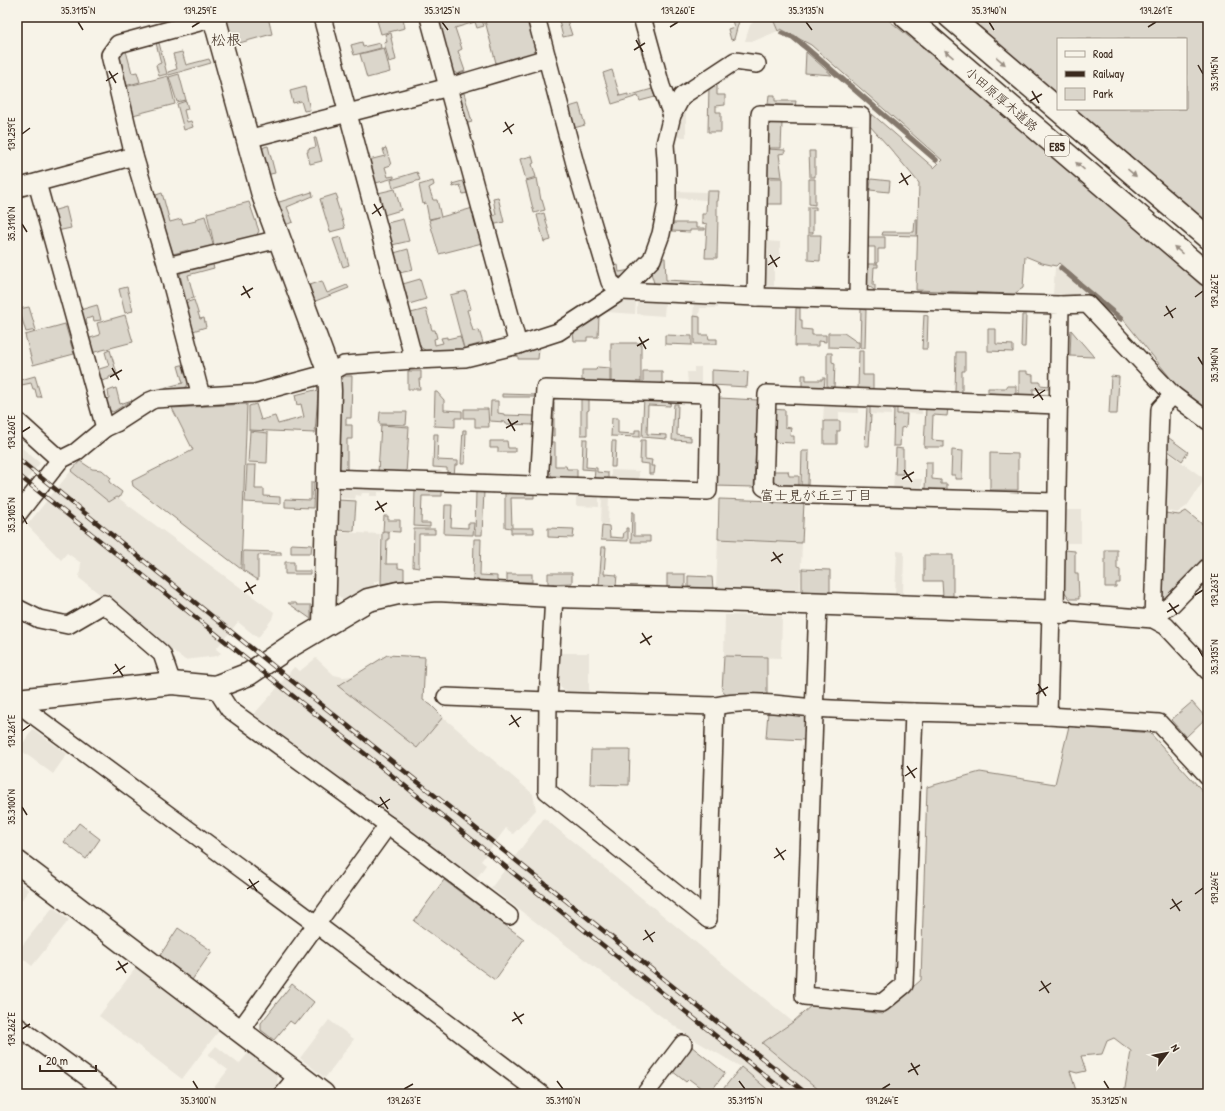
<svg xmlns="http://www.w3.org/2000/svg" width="1225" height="1111" font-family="'Patrick Hand','Klee One',sans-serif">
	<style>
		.built { fill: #e9e4d9 }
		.green { fill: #dbd6cb; stroke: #8b8074 }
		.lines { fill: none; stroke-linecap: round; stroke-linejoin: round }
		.stream { stroke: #84786c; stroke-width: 5.5 }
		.minor-casing { stroke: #3b2a1e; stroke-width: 20 }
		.tertiary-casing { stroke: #3b2a1e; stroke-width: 25 }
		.trunk-casing { stroke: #3b2a1e; stroke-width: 25 }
		.minor { stroke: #f7f3e8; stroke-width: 17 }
		.tertiary { stroke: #f7f3e8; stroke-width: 22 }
		.trunk { stroke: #f7f3e8; stroke-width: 22 }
		.rail-casing { stroke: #3b2a1e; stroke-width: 4.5 }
		.rail { stroke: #f7f3e8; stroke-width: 3; stroke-dasharray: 9; stroke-linecap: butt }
		.oneway { fill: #998e83 }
		.ticks { fill: none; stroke: #3b2a1e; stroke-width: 1.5 }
		.labels { text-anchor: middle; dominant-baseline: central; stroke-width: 3.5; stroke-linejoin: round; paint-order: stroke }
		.shield { fill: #f7f3e8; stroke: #73665b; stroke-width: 1 }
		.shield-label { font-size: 12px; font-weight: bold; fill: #3b2a1e }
		.street-label { font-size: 13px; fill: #3b2a1e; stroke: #f7f3e8 }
		.neighbourhood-label { font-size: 14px; fill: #3b2a1e; stroke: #f7f3e8 }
		.quarter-label { font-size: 15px; fill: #3b2a1e; stroke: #f7f3e8 }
		.neatline { fill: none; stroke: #3b2a1e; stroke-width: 1.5 }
		.ticks-label { font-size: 10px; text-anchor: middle; fill: #3b2a1e }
	</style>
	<rect width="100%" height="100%" fill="#f7f3e8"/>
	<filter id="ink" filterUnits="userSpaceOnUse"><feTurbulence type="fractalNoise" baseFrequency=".025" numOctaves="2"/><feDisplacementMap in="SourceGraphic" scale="8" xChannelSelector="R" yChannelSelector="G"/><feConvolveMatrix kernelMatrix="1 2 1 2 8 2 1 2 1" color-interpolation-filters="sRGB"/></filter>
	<g filter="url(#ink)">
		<g class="built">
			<path d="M 759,17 L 772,17 L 778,31 L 754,41 L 745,41 L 750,25 Z"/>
			<path d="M 682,110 L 686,110 L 686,137 L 673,137 Z"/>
			<path d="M 675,191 L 706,192 L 706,200 L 675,198 Z"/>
			<path d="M 764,241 L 780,242 L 780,260 L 764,259 Z"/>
			<path d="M 763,261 L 774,261 L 774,286 L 768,286 L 763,281 Z"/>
			<path d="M 1055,268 L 1059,268 L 1087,294 L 1088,296 L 1053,294 Z"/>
			<path d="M 618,301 L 636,302 L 635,314 L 607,312 L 608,307 Z"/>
			<path d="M 637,302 L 665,303 L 664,316 L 637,314 Z"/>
			<path d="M 694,304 L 718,305 L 718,308 L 700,308 L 699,316 L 693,316 Z"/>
			<path d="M 694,367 L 701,367 L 701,384 L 688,384 L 687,372 L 694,372 Z"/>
			<path d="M 824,405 L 858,406 L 858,413 L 839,412 L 839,421 L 823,420 Z"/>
			<path d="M 871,405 L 891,407 L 891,415 L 870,414 Z"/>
			<path d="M 898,407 L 922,409 L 922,414 L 898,413 Z"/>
			<path d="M 17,439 L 23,444 L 22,448 L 40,463 L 20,488 L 22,491 L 17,496 Z"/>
			<path d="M 1164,450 L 1205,479 L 1187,506 L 1177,513 L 1162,509 Z"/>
			<path d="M 611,470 L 639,471 L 639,480 L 611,480 Z"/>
			<path d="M 71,471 L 109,502 L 117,497 L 274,612 L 272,619 L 258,638 L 238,622 L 216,649 L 221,653 L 217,656 L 185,660 L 79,578 L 81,563 L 67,553 L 61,560 L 27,525 Z"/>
			<path d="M 894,475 L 902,475 L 903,479 L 922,479 L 922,490 L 893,490 Z"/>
			<path d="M 343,486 L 384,488 L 383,492 L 378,492 L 378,496 L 370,496 L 370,493 L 362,493 L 361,496 L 356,495 L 355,499 L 336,498 L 336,492 Z"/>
			<path d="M 576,493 L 599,494 L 599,507 L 576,506 Z"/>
			<path d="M 602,495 L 609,495 L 608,524 L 601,524 Z"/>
			<rect x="1067" y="510" width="14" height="33"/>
			<path d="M 338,532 L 380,534 L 380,580 L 374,582 L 374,586 L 343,600 L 336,593 Z"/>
			<path d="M 718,539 L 802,543 L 800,592 L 716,590 Z"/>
			<path d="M 897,551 L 904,552 L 903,594 L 895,594 Z"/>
			<path d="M 725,615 L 782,616 L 781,658 L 724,656 Z"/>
			<path d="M 560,653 L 589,653 L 589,693 L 570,693 L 560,687 Z"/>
			<path d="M 316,658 L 334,675 L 343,677 L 354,676 L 339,686 L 417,748 L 443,717 L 533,794 L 536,810 L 513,834 L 506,828 L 481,861 L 486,865 L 476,879 L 254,714 L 272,694 L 294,667 L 300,671 Z"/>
			<path d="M 33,729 L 67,754 L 53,774 L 19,749 Z"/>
			<path d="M 544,818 L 793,1022 L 762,1043 L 824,1094 L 773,1094 L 741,1067 L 691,1038 L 613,981 L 491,888 Z"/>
			<path d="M 17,881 L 29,890 L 17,906 Z"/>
			<path d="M 53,907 L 69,920 L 32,966 L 17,954 L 17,952 Z"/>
			<path d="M 138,965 L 221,1028 L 182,1079 L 99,1016 Z"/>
			<path d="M 329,1020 L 354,1039 L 325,1078 L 300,1058 Z"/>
			<path d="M 216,1046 L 239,1064 L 249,1052 L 278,1073 L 277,1086 L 271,1094 L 209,1094 L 228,1070 L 208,1055 Z"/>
		</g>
		<g class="green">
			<path d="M 228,17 L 268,17 L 272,34 L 232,45 L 225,18 Z"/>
			<path d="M 376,17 L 416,17 L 403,20 L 405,28 L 381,34 Z"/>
			<path d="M 436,17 L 481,17 L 484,26 L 477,28 L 475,22 L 455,28 L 462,49 L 458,51 L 465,71 L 457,74 L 450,69 Z"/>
			<path d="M 484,17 L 528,17 L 536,47 L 533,54 L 496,63 Z"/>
			<path d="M 558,17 L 566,17 L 572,35 L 563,37 Z"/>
			<path d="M 731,17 L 739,17 L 739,21 L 734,39 L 731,40 L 728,29 L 734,27 Z"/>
			<path d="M 772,17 L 885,17 L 1208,284 L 1208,409 L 1176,385 L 1123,319 L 1059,263 L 1056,266 L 1042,263 L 1025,256 L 1023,288 L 1014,294 L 916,290 L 919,183 L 888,146 L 868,124 L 872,114 L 934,168 L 942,160 L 811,45 L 781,29 L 778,31 Z"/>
			<path d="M 967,17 L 1208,17 L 1208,223 L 1074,109 L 1186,109 L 1186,39 L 1058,39 L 1058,95 Z"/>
			<path d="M 391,33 L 392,38 L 391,38 L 396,60 L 389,62 L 384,43 L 387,42 L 385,34 Z"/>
			<path d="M 362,42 L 363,47 L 380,43 L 381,48 L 354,55 L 351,45 Z"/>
			<path d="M 156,43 L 159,43 L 167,74 L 159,76 L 156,65 L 161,63 Z"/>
			<path d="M 384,48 L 390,72 L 367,78 L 360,54 Z"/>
			<path d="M 126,51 L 132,73 L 137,72 L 140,82 L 125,86 L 118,60 L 121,53 Z"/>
			<path d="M 182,52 L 186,65 L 209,59 L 211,63 L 169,75 L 168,72 L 177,69 L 173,54 Z"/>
			<path d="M 806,52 L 832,75 L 805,73 Z"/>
			<path d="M 612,70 L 620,96 L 628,94 L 628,96 L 652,89 L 655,97 L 640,101 L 638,96 L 612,104 L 603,73 Z"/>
			<path d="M 179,74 L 186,100 L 177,102 L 169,77 Z"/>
			<path d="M 168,76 L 175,104 L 133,115 L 125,87 Z"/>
			<path d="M 717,81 L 717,95 L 725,95 L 725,105 L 716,106 L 716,112 L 721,112 L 721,132 L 708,132 L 709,86 Z"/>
			<path d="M 305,87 L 310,110 L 304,111 L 301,101 L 293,103 L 290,91 Z"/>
			<path d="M 464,93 L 472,122 L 464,124 L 459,103 L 461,94 Z"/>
			<path d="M 769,95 L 775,95 L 775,101 L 796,101 L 795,107 L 768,104 Z"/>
			<path d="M 186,101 L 188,109 L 184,110 L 187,122 L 191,121 L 193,127 L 184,130 L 177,104 Z"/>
			<path d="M 579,104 L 585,125 L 574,128 L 569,107 Z"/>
			<path d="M 773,121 L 782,123 L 781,148 L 767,148 L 767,128 Z"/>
			<path d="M 314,138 L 316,138 L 322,161 L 310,164 L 307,152 L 308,152 L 308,149 L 316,147 Z"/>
			<path d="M 268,146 L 275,173 L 266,175 L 260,153 L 264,147 Z"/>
			<path d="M 386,148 L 391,165 L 385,167 L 388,177 L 394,176 L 394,178 L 376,183 L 369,160 L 385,156 L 383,149 Z"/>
			<path d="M 767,149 L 785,150 L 785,153 L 779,154 L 782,177 L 766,176 Z"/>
			<path d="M 809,151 L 815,151 L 815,177 L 810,177 Z"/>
			<path d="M 532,156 L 534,163 L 532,164 L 536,177 L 526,180 L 520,159 Z"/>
			<path d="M 417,172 L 420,180 L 393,188 L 391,180 Z"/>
			<path d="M 537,178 L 541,200 L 542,200 L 545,210 L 534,213 L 526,181 Z"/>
			<rect x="766" y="178" width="16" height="26"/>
			<path d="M 809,179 L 815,179 L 815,205 L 809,204 Z"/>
			<path d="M 871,179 L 890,181 L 889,192 L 870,190 Z"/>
			<path d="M 466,180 L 473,204 L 471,205 L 467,193 L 463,194 L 460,185 L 453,187 L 452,184 Z"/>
			<path d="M 433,181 L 434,185 L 429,188 L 433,200 L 437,200 L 441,217 L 473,208 L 482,243 L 439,254 L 429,220 L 439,217 L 429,219 L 426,203 L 423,204 L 419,185 Z"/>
			<path d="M 395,189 L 401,210 L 384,215 L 378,193 Z"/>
			<path d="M 707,191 L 719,191 L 718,201 L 717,201 L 717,216 L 718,216 L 717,258 L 705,258 L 707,224 L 702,223 L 702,214 L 706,214 Z"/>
			<path d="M 312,192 L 313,196 L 287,207 L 293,222 L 285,225 L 276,203 Z"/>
			<path d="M 162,193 L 170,222 L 181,219 L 183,224 L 196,221 L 195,219 L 205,216 L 214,248 L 190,255 L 188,250 L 173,254 L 170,244 L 169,244 L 156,195 Z"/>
			<path d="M 336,194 L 338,199 L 336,200 L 345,228 L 330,232 L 320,199 Z"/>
			<path d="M 498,197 L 504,222 L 492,225 L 490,216 L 496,215 L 493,198 Z"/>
			<path d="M 249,202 L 259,231 L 255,238 L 215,249 L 207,213 Z"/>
			<path d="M 66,207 L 71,228 L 57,231 L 52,211 Z"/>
			<path d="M 808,207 L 816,207 L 816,210 L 813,210 L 813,233 L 808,233 Z"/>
			<path d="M 544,213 L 551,240 L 544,242 L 537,215 Z"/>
			<path d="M 403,219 L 409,241 L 392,245 L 387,223 Z"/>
			<path d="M 915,219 L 917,219 L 917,236 L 882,235 L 883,232 L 914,232 Z"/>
			<path d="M 673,223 L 696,223 L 696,228 L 705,228 L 705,230 L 690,230 L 690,232 L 672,231 Z"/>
			<path d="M 808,235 L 821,235 L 820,261 L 808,260 Z"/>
			<path d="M 341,237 L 349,265 L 343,267 L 333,239 Z"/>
			<path d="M 868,237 L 885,237 L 885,249 L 878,249 L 878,263 L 875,263 L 875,247 L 868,247 Z"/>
			<path d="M 609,244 L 611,257 L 613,257 L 614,266 L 618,265 L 619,272 L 631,270 C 625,275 624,278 616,276 L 606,245 Z"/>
			<path d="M 408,249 L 413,270 L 399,273 L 394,253 Z"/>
			<path d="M 661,258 L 665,258 L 666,280 L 703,282 L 704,286 L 655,286 L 650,270 Z"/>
			<path d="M 212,262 L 214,268 L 188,275 L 194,298 L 186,300 L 180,275 L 182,270 Z"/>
			<path d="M 866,264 L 878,264 L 878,267 L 874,267 L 873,285 L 875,285 L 875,290 L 874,290 L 865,283 Z"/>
			<path d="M 420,279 L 426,299 L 409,304 L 403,284 Z"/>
			<path d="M 322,281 L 327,293 L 347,285 L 349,288 L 313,302 L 307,286 Z"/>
			<path d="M 127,287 L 133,311 L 125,313 L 119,289 Z"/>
			<path d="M 466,291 L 471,309 L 467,310 L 473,331 L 479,330 L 483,343 L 464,348 L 450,295 Z"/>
			<path d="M 194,300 L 200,319 L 204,318 L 206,327 L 193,331 L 185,303 Z"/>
			<path d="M 97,305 L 101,320 L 94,321 L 93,317 L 86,319 L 87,325 L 84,325 L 80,310 Z"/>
			<path d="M 29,307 L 36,330 L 26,332 L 19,309 Z"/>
			<path d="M 796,308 L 800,308 L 800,320 L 802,320 L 802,329 L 812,330 L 812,335 L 826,335 L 826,342 L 818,341 L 818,346 L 795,346 Z"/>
			<path d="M 426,309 L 432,330 L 435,330 L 437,338 L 434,339 L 435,345 L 443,343 L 441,338 L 447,337 L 447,339 L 460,336 L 464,349 L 429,353 L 419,346 L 411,313 Z"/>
			<path d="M 861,309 L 866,310 L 865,348 L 860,348 Z"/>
			<path d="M 125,315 L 133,342 L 91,353 L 87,339 L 100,335 L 97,323 Z"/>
			<path d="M 924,315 L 928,316 L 927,349 L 922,349 Z"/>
			<path d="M 1022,315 L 1026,315 L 1025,347 L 1021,347 Z"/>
			<path d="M 599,316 L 598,337 L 587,337 L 587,341 L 574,341 L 573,331 Z"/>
			<path d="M 694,316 L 700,317 L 700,335 L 708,335 L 709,339 L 717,339 L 717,344 L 694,344 Z"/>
			<path d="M 65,324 L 74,354 L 33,365 L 25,335 Z"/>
			<path d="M 988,329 L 996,329 L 996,344 L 1013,345 L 1013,352 L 988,351 Z"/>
			<path d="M 1071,330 L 1094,357 L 1070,356 Z"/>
			<path d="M 828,333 L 844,333 L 857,342 L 859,342 L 859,348 L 828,347 Z"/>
			<path d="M 665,335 L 692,336 L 692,345 L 665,344 Z"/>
			<rect x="611" y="343" width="30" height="39"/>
			<path d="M 539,348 L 538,359 L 518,359 L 518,356 L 514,356 L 514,354 Z"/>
			<path d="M 110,350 L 117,374 L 109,377 L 109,379 L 98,382 L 96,370 L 109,366 L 105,352 Z"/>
			<path d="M 859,351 L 863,351 L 863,375 L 873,375 L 873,390 L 858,390 Z"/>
			<path d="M 956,352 L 965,352 L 965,371 L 962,371 L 962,392 L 955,392 Z"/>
			<path d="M 827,353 L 832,353 L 832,362 L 835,363 L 834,388 L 827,388 Z"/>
			<path d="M 185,364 L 190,382 L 185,388 L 155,390 L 183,383 L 178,366 Z"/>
			<path d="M 597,367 L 610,368 L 610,382 L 582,381 L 582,370 L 596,370 Z"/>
			<path d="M 712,370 L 748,372 L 747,387 L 712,385 Z"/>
			<path d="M 408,371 L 421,371 L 421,379 L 419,379 L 420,389 L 408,389 Z"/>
			<path d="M 643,371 L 662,371 L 662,384 L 643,383 Z"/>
			<path d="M 1019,371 L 1027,371 L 1027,374 L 1033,375 L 1033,382 L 1040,382 L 1040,385 L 1050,386 L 1050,389 L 1033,389 L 1033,396 L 1019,395 Z"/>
			<path d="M 802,375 L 806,375 L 806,380 L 822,380 L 822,378 L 825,378 L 824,389 L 802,389 Z"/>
			<path d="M 35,376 L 41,397 L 37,397 L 35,389 L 33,389 L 31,383 L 17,386 L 17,381 Z"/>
			<path d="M 344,376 L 352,376 L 351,418 L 346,418 L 346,425 L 352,425 L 352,439 L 347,439 L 347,471 L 343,471 L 337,466 L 340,383 Z"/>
			<path d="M 1111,376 L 1119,377 L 1117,414 L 1109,414 Z"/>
			<path d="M 1007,386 L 1016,386 L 1016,395 L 988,395 L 988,388 L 1007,388 Z"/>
			<path d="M 116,388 L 120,404 L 132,400 L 113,412 L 106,409 L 103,400 L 109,398 L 108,391 Z"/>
			<path d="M 315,390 L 318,393 L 315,433 L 249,430 L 249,406 L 256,404 L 261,420 L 275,416 L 278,424 L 304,417 L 301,404 L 297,405 L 295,395 Z"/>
			<path d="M 435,392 L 437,392 L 444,400 L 444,410 L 462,411 L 462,418 L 455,418 L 455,427 L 434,426 Z"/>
			<path d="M 502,394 L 536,395 L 536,397 L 502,397 Z"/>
			<path d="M 644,398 L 671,400 L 670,406 L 648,405 L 647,434 L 667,435 L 667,439 L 642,437 Z"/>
			<path d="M 719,398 L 758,400 L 754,487 L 715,486 Z"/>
			<path d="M 581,399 L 589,399 L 589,410 L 587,411 L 587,435 L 581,435 Z"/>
			<path d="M 491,401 L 498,401 L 498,413 L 504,414 L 504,415 L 535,416 L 535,425 L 506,424 L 505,422 L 490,421 Z"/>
			<path d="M 551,403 L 554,403 L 554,436 L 550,436 Z"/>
			<path d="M 247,404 L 241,569 L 133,486 L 132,481 L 193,450 L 172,408 Z"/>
			<path d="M 674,404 L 678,404 L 677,435 L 691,437 L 691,441 L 672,440 Z"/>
			<path d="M 867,406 L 870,406 L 870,414 L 871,415 L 869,446 L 865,446 Z"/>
			<path d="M 894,407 L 897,407 L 897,414 L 907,414 L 906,427 L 901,428 L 900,446 L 893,446 Z"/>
			<path d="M 926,407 L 948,408 L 947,416 L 933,415 L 932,440 L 944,441 L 944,447 L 924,447 Z"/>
			<path d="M 464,409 L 488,409 L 489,427 L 475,427 L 475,418 L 464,418 Z"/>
			<path d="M 772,409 L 785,410 L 785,427 L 791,428 L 790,436 L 794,436 L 794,443 L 771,442 Z"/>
			<path d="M 380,412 L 407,412 L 406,425 L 379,424 Z"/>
			<path d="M 612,418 L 618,418 L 618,433 L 635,434 L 635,430 L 640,430 L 640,437 L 611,436 Z"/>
			<path d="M 824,421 L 840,421 L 840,431 L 837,431 L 837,444 L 824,444 Z"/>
			<path d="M 381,425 L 409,427 L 406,474 L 378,472 Z"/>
			<path d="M 463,430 L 466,430 L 465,464 L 461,464 Z"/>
			<path d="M 250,431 L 268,433 L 267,463 L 248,462 Z"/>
			<path d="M 434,434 L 438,434 L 437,460 L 458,461 L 458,465 L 455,465 L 454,476 L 447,476 L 447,468 L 433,467 Z"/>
			<path d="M 1165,435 L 1188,452 L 1182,461 L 1164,448 Z"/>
			<path d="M 583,439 L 587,439 L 586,467 L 597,468 L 597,472 L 608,473 L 608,480 L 594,480 L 595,470 L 582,469 Z"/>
			<path d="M 641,440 L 645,440 L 645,459 L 652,460 L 651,466 L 655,466 L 654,474 L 649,474 L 649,464 L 640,463 Z"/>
			<path d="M 490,441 L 507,441 L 508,448 L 515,448 L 515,452 L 498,452 L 498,448 L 490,448 Z"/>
			<path d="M 612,441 L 616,441 L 615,467 L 611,467 Z"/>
			<path d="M 548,442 L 555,442 L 555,466 L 566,466 L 567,469 L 577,469 L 577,478 L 552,477 L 548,468 Z"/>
			<path d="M 896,448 L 903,449 L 903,474 L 895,474 Z"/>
			<path d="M 952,450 L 963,451 L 962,479 L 955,479 L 955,475 L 951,475 Z"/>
			<path d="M 802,451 L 809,451 L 808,485 L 801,485 Z"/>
			<path d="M 990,453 L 1018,454 L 1018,490 L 990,490 Z"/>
			<path d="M 80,461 L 92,469 L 102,470 L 111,478 L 109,482 L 122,492 L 119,498 L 117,497 L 109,502 L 71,471 Z"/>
			<path d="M 926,462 L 932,462 L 932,479 L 941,480 L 941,484 L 947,484 L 947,490 L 925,489 Z"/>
			<path d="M 247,465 L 256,465 L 255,489 L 264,489 L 264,496 L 280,497 L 280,504 L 245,502 Z"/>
			<path d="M 773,471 L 788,471 L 789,476 L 799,476 L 799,485 L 777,485 L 773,479 Z"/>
			<path d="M 311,482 L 314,482 L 313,508 L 285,507 L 285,499 L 311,500 Z"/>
			<path d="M 415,490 L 442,490 L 442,496 L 422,496 L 421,523 L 430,523 L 430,527 L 414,526 Z"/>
			<path d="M 476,491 L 484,491 L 482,535 L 475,535 Z"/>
			<path d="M 505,493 L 534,493 L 534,498 L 511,498 L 512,528 L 534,528 L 534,533 L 511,533 L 511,528 L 505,527 Z"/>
			<path d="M 719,499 L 804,502 L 802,543 L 718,539 Z"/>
			<path d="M 337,500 L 356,501 L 354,531 L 336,530 Z"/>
			<path d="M 445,505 L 452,505 L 451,527 L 468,528 L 468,523 L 474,523 L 473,535 L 444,534 Z"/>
			<path d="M 1186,511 L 1207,528 L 1203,533 L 1208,537 L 1208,557 L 1187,579 L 1161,602 L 1165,513 L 1179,515 Z"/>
			<path d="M 632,512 L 634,512 L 634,536 L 650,536 L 650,542 L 631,542 Z"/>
			<path d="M 384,516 L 388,516 L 388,520 L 400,520 L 400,532 L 383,531 Z"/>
			<path d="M 602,525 L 609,526 L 610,537 L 623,538 L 624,532 L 626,532 L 626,528 L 628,528 L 628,541 L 601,540 Z"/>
			<path d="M 548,528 L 574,529 L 573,538 L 548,537 Z"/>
			<path d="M 414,529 L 435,529 L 435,534 L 419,534 L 419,568 L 413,567 Z"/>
			<path d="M 382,532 L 389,533 L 389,539 L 387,539 L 386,564 L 398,564 L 398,568 L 404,569 L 404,580 L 381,584 Z"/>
			<path d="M 474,539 L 481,539 L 480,575 L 497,576 L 497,582 L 473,581 Z"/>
			<path d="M 291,544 L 312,545 L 311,553 L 291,553 Z"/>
			<path d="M 602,547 L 606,547 L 604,574 L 617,575 L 616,586 L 599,585 Z"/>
			<path d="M 1065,550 L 1075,551 L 1075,573 L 1078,573 L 1079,599 L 1070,599 L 1064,591 Z"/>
			<path d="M 1105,550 L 1117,550 L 1117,569 L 1120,570 L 1120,583 L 1116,583 L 1116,587 L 1105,587 Z"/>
			<path d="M 243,551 L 281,552 L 281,555 L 258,555 L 258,580 L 243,570 Z"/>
			<path d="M 924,555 L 953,555 L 953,596 L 943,597 L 942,581 L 924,581 Z"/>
			<path d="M 285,562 L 294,562 L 294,571 L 310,571 L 310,574 L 285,574 Z"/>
			<path d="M 802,569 L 830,570 L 830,593 L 802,592 Z"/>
			<path d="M 548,573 L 572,573 L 572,583 L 548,584 Z"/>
			<rect x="507" y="574" width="25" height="8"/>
			<rect x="667" y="574" width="18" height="14"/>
			<path d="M 688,576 L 712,577 L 713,588 L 688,587 Z"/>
			<path d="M 288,603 L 296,603 L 297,605 L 311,605 L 311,619 Z"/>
			<path d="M 387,655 L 425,657 L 423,700 L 431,705 L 443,717 L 417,748 L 338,686 Z"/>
			<path d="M 724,656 L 767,657 L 767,697 L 730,698 L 722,691 Z"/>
			<path d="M 1192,702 L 1206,718 L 1186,737 L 1171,720 Z"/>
			<path d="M 768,712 L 807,714 L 805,740 L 766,738 Z"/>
			<path d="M 1069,726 L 1150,733 L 1208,797 L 1208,1094 L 1124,1094 L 1131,1051 L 1114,1038 L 1107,1041 L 1102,1054 L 1081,1056 L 1086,1071 L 1077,1073 L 1070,1071 L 1077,1094 L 824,1094 L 762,1043 L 793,1022 L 813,1004 L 882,1014 L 921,980 L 927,787 L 980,772 L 1055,784 Z"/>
			<path d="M 591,750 L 630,750 L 629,785 L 590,784 Z"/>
			<path d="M 79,823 L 100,839 L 86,859 L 64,842 Z"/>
			<path d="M 444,880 L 524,939 L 495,980 L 414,921 Z"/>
			<path d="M 178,928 L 212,951 L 192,980 L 159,957 Z"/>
			<path d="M 292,984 L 314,1002 L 300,1020 L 298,1019 L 294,1024 L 290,1021 L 274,1040 L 261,1030 L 261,1023 Z"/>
			<path d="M 691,1046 L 725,1073 L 709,1094 L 689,1079 L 686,1082 L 672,1071 Z"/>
			<path d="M 741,1067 L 773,1094 L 719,1094 Z"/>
		</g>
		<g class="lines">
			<g class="stream">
				<path d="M 782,33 L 793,37 L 804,46 L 936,160"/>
				<path d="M 1061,268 L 1121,319"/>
			</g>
			<defs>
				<g id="minor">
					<path d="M 322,17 L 414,360"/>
					<path d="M 429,17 L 518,345"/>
					<path d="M 536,17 L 578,175 L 610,282 L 621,291 L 756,297 L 1060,305 L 1055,613"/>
					<path d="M 642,17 L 661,86 L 672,115"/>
					<path d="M 247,139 L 449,87 L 547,58"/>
					<path d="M 134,156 L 167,266 L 201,396"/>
					<path d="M 37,183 L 105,428"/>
					<path d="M 17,188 L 134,156 L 110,55 L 118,44 L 214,18"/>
					<path d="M 167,266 L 279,239"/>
					<path d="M 756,297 L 760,114 L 861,116 L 858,299"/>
					<path d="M 1060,305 L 1087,304 L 1173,395 L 1208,421"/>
					<path d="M 17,421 L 60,460 L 76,452 L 105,428 L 116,423 L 150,401 L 155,399 L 255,393 L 329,373 L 344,365 L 414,360 L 465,358 L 518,345 L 558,332 L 621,291 L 652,259 L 661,234 L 667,203 L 667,172 L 665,144 L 672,115 L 682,96 L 735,61 L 757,64"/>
					<path d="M 327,478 L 708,491 L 710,394 L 545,389 L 539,484"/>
					<path d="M 1057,502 L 777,494 L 764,487 L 767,394 L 1059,405"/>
					<path d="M 17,515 L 60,460"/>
					<path d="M 554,596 L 548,701 L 547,791 L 708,919"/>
					<path d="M 818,603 L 804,996 L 882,1003 L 904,985 L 914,712 L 1048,716 L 1051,612"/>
					<path d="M 17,608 L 39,619 L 68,625 L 104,604 L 162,654 L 172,683"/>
					<path d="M 1065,612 L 1153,619 L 1166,626 L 1208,671"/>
					<path d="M 1153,619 L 1160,409 L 1173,395"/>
					<path d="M 1153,619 L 1172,604 L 1208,567"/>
					<path d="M 215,687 L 229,709 L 388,825 L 240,1030"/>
					<path d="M 446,697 L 548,701 L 715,706 C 747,699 781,705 813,708 C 846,710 880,711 914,712"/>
					<path d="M 17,703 L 316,924 L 541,1094"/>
					<path d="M 1048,716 L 1159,723 L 1208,776"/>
					<path d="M 388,825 L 509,916"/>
					<path d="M 708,919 L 715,706"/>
					<path d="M 17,1026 L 110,1094"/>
					<path d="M 645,1094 L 683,1044"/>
				</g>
				<g id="tertiary">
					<path d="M 214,17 L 263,195 L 329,373 L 330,391 L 324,625"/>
					<path d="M 17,700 L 172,683 L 215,687 L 249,674 L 292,645 L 368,600 L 398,593 L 437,590 L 554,596 L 716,600 L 1065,612"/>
					<path d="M 17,862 L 323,1094"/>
					<path d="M 286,1094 L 300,1077"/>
				</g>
				<g id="trunk">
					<path d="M 906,17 L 1208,275"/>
					<path d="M 950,17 L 1208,238"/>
				</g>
			</defs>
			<use href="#minor" class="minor-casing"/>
			<use href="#tertiary" class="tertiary-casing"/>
			<use href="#trunk" class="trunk-casing"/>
			<use href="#minor" class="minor"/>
			<use href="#tertiary" class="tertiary"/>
			<use href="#trunk" class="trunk"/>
			<defs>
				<g id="rail">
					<path d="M 17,458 L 287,677 L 807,1094"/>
					<path d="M 17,474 L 788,1094"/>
				</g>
			</defs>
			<use href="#rail" class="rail-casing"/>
			<use href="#rail" class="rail"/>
		</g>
		<defs><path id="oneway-solid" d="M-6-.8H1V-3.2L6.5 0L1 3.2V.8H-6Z"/></defs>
		<g class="oneway">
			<use href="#oneway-solid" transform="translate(949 54) rotate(-139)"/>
			<use href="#oneway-solid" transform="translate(1001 61) rotate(41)"/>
			<use href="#oneway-solid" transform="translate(1080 166) rotate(-139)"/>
			<use href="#oneway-solid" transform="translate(1132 173) rotate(41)"/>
			<use href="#oneway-solid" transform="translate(1178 250) rotate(-139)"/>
		</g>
	</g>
	<path class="ticks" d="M 78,22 L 83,30M 442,22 L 448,30M 806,22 L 812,30M 989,22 L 994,30M 192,27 L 200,22M 670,27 L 678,22M 1148,27 L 1156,22M 636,40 L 643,52M 634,50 L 645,43M 1198,65 L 1203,74M 109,71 L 116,83M 106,81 L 118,73M 1032,91 L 1039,103M 1030,101 L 1042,94M 505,122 L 512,134M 503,132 L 514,124M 22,134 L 30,128M 901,173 L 908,185M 899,183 L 911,175M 374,204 L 381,216M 372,214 L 383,206M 22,224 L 27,232M 770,255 L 777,267M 768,265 L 780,257M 243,286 L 250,298M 241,295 L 253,288M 1195,297 L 1203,291M 1166,306 L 1173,318M 1164,316 L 1176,308M 639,337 L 646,349M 637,346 L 649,339M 1198,357 L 1203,365M 112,368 L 119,380M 110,377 L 122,370M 1035,388 L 1043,400M 1033,398 L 1045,390M 508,419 L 515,431M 506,428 L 518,421M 22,432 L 30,427M 904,470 L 912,482M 902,479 L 914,472M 377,501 L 384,512M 375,510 L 387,503M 22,515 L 27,524M 773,552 L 781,563M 771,561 L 783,554M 246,582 L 253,594M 244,592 L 256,585M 1195,595 L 1203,590M 1169,603 L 1177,614M 1167,612 L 1179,605M 642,633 L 650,645M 640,643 L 652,636M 1198,648 L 1203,657M 115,664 L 123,676M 113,674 L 125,666M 1038,684 L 1046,696M 1036,694 L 1048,687M 511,715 L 519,727M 509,725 L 521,717M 22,731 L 30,725M 907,766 L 915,778M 905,776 L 917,768M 380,797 L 388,809M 22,807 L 27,815M 378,807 L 390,799M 776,848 L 784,860M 774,858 L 786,850M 249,879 L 257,891M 247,889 L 259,881M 1195,894 L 1203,888M 1172,899 L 1180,911M 1170,909 L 1182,901M 645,930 L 653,942M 643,940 L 655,932M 118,961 L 126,973M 116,970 L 128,963M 1041,981 L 1049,993M 1039,991 L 1051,983M 514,1012 L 522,1024M 512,1021 L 524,1014M 22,1029 L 30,1024M 911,1063 L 918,1075M 908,1072 L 920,1065M 193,1081 L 198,1089M 557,1081 L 563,1089M 739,1081 L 745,1089M 1104,1081 L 1109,1089M 404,1089 L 413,1084M 882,1089 L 890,1084"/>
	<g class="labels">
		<rect class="shield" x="1045" y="136" width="24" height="20" rx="3"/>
		<g class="shield-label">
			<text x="1057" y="146">E85</text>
		</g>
		<g class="street-label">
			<text transform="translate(1002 99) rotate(41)">小田原厚木道路</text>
		</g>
		<g class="neighbourhood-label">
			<text x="816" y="494">富士見が丘三丁目</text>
		</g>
		<g class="quarter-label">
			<text x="226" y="39">松根</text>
		</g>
	</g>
	<rect width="1225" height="1111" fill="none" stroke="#f7f3e8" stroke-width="44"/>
	<rect x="1057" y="38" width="130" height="72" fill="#f7f3e8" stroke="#aca397"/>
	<rect x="1065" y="51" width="20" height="6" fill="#f7f3e8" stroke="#aca397"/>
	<text x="1093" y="58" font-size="12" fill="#3b2a1e">Road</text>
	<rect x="1065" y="71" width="20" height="6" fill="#3b2a1e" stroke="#aca397"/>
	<text x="1093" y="78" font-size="12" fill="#3b2a1e">Railway</text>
	<rect x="1065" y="88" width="20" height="12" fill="#dbd6cb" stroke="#aca397"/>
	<text x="1093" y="98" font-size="12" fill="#3b2a1e">Park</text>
	<g transform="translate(1167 1053) rotate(58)" stroke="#f7f3e8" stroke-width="3" paint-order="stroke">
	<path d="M0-3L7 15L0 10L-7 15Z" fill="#3b2a1e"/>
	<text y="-6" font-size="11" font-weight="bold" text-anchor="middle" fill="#3b2a1e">N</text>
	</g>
	<path d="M40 1065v6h56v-6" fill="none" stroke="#3b2a1e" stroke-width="2"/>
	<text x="46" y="1065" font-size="12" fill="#3b2a1e" stroke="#f7f3e8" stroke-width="3" paint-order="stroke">20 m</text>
	<rect x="22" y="22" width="1181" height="1067" class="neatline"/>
	<g class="ticks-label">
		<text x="78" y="14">35.3115°N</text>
		<text x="200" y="14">139.259°E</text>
		<text x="442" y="14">35.3125°N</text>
		<text x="678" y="14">139.260°E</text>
		<text x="806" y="14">35.3135°N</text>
		<text x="989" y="14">35.3140°N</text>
		<text x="1156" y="14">139.261°E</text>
		<text transform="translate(1214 74) rotate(-90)" y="4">35.3145°N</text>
		<text transform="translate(11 134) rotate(-90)" y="4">139.259°E</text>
		<text transform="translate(11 224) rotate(-90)" y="4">35.3110°N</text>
		<text transform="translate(1214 291) rotate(-90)" y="4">139.262°E</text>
		<text transform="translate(1214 365) rotate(-90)" y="4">35.3140°N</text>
		<text transform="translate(11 432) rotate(-90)" y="4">139.260°E</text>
		<text transform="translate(11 515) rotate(-90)" y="4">35.3105°N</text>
		<text transform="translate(1214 590) rotate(-90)" y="4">139.263°E</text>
		<text transform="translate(1214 657) rotate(-90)" y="4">35.3135°N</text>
		<text transform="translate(11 731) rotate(-90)" y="4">139.261°E</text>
		<text transform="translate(11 807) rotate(-90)" y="4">35.3100°N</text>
		<text transform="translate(1214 888) rotate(-90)" y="4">139.264°E</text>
		<text transform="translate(11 1029) rotate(-90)" y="4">139.262°E</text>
		<text x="198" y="1104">35.3100°N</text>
		<text x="404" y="1104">139.263°E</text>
		<text x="563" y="1104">35.3110°N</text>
		<text x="745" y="1104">35.3115°N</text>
		<text x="882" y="1104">139.264°E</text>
		<text x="1109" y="1104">35.3125°N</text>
	</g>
</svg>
